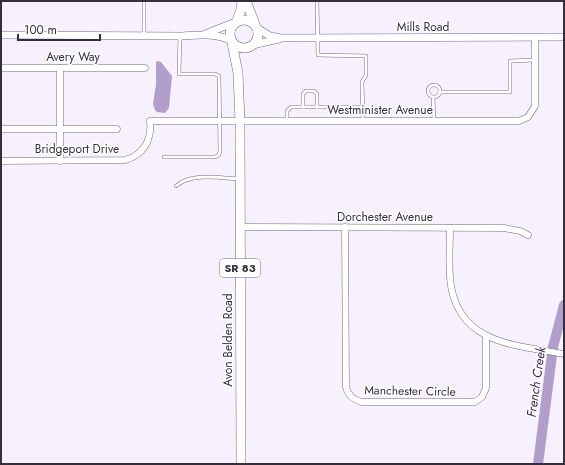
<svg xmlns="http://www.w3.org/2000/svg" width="565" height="465" font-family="Jost,sans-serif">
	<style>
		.water { fill: #b29eca }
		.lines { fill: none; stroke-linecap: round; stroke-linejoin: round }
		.river { stroke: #b29eca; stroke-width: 10 }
		.service-casing { stroke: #736683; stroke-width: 4 }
		.minor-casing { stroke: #736683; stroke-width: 7 }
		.tertiary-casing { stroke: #736683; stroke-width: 8 }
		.primary-casing { stroke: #736683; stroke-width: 10 }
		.service { stroke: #fff; stroke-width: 3 }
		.minor { stroke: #fff; stroke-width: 6 }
		.tertiary { stroke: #fff; stroke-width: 7 }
		.primary { stroke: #fff; stroke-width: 9 }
		.labels { text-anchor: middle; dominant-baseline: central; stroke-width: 3; stroke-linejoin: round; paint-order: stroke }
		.shield { fill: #fff; stroke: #716d76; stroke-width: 1 }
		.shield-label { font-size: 11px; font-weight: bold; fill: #342f3b }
		.street-label { font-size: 12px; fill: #342f3b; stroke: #fff }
		.water-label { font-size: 13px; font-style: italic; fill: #3a1d53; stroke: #fff }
	</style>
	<rect width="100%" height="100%" fill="#f7f1fe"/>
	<path class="water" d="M 157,61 L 161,62 L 172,76 L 169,108 L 165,113 L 157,112 L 155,110 L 153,104 L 156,84 L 156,63 Z"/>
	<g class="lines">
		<path class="river" d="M 538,464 L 553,347 L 564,305"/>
		<defs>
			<g id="service">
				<path d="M 317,1 L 318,55 L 366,56 L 366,75 L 362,82 L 363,121"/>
				<path d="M 144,35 L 144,1"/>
				<circle cx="434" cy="91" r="6"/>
				<path d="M 440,92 L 510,92 L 510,61 L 535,60"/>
				<path d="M 433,98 L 434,121"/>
				<path d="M 303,107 L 303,94 L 306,91 L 314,91 L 317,94 L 317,107"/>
				<path d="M 287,120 L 287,111 L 291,107 L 363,107"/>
				<path d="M 164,157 L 215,157 L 219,155 L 220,151 L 219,76 L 215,74 L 179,74 L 180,36"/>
				<path d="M 176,186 C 191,172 221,178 240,179"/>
			</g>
			<g id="minor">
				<path d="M 1,68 L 145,68"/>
				<path d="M 1,129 L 117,129"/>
				<path d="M 1,161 L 125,160 C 144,155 152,139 150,121 L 519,121 L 528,117 L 535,106 L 535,37"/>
				<path d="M 60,161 L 60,68"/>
				<path d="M 240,227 L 504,228 L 520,231 L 528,235"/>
				<path d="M 345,227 L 346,387 C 348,395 353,400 362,402 L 475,402 L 482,397 L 486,388 L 486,336"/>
				<path d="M 450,228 C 450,247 448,267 451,286 C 461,345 517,345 564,354"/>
			</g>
			<g id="tertiary">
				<path d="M 257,28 L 270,36 L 281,38 L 564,37"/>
				<path d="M 205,34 L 233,23"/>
				<path d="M 1,35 L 180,36 C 197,35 214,33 230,40"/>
				<path d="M 252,45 L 279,39"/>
			</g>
			<g id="primary">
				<path d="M 246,1 L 255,24"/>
				<circle cx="244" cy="34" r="14"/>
				<path d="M 237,21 L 241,9 L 242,1"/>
				<path d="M 232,43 L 238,73 L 240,121 L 241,464"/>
			</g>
		</defs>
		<use href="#service" class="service-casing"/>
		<use href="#minor" class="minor-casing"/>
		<use href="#tertiary" class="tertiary-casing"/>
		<use href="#primary" class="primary-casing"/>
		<use href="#service" class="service"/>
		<use href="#minor" class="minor"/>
		<use href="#tertiary" class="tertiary"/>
		<use href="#primary" class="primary"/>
	</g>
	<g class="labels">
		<rect class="shield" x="220" y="259" width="40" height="18" rx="3"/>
		<g class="shield-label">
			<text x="240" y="268">SR 83</text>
		</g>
		<g class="street-label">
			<text x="423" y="27">Mills Road</text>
			<text x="73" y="57">Avery Way</text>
			<text x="380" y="110">Westminister Avenue</text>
			<text x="77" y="149">Bridgeport Drive</text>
			<text x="385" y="217">Dorchester Avenue</text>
			<text transform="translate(228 340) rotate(-90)">Avon Belden Road</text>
			<text transform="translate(410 391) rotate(1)">Manchester Circle</text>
		</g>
		<g class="water-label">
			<text transform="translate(536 382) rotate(-82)">French Creek</text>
		</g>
	</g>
	<rect width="565" height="465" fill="none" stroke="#342f3b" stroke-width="4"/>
	<path d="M18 34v6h82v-6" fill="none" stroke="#342f3b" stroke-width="2"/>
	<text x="24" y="34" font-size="12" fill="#342f3b" stroke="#ffffff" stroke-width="3" paint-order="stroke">100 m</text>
</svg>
